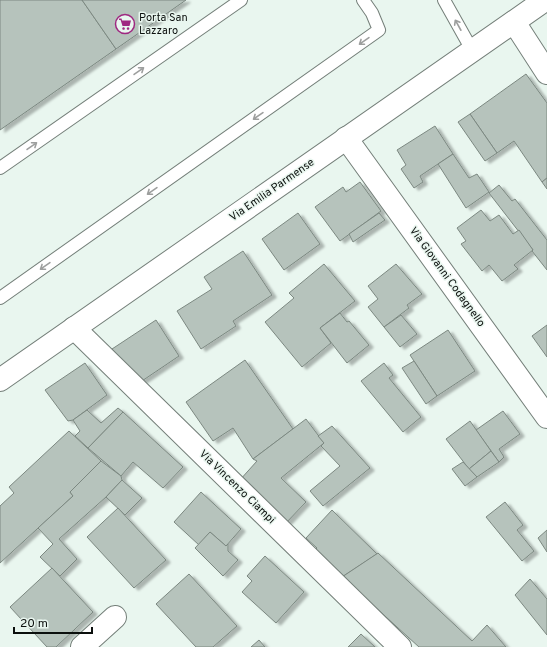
<svg xmlns="http://www.w3.org/2000/svg" width="547" height="647" font-family="Overpass,sans-serif">
	<style>
		.building { fill: #b6c3bc; stroke: #7c8881; filter: url(#shadow) }
		.lines { fill: none; stroke-linecap: round; stroke-linejoin: round }
		.service-casing { stroke: #747f79; stroke-width: 14 }
		.minor-casing { stroke: #747f79; stroke-width: 24 }
		.secondary-casing { stroke: #747f79; stroke-width: 24 }
		.service { stroke: #fff; stroke-width: 12 }
		.minor { stroke: #fff; stroke-width: 22 }
		.secondary { stroke: #fff; stroke-width: 22 }
		.oneway { stroke: #9d9f9e }
		.labels { text-anchor: middle; dominant-baseline: central; stroke-width: 3; stroke-linejoin: round; paint-order: stroke }
		.poi-label { font-size: 11px; fill: #0b0f0d; stroke: #e9f6ef; text-anchor: start }
		.street-label { font-size: 11px; fill: #0b0f0d; stroke: #e9f6ef }
	</style>
	<defs>
		<filter id="shadow"><feDropShadow dx="4.5" dy="2.5" stdDeviation="1" flood-color="#0004"/></filter>
	</defs>
	<rect width="100%" height="100%" fill="#e9f6ef"/>
	<g class="building">
		<path d="M 0,0 L 82,0 L 116,49 L 0,130 Z"/>
		<path d="M 82,0 L 186,0 L 116,49 Z"/>
		<path d="M 526,74 L 547,103 L 547,178 L 542,182 L 514,141 L 497,153 L 470,114 Z"/>
		<path d="M 470,114 L 497,153 L 485,161 L 458,122 Z"/>
		<path d="M 435,126 L 453,154 L 420,176 L 423,182 L 414,188 L 401,169 L 406,165 L 397,150 Z"/>
		<path d="M 453,154 L 469,178 L 477,174 L 489,192 L 466,208 L 438,164 Z"/>
		<path d="M 547,178 L 547,189 L 542,182 Z"/>
		<path d="M 360,182 L 381,211 L 340,241 L 315,207 L 343,187 L 346,192 Z"/>
		<path d="M 499,185 L 512,201 L 515,199 L 547,240 L 547,270 L 532,251 L 533,250 L 489,193 Z"/>
		<path d="M 481,210 L 490,221 L 499,215 L 513,234 L 519,230 L 533,250 L 514,265 L 518,269 L 502,281 L 489,265 L 482,271 L 461,244 L 466,241 L 457,228 Z"/>
		<path d="M 298,213 L 320,244 L 284,270 L 262,239 Z"/>
		<path d="M 379,213 L 385,220 L 353,242 L 349,234 Z"/>
		<path d="M 243,251 L 272,295 L 233,321 L 236,326 L 201,349 L 177,311 L 212,289 L 204,277 Z"/>
		<path d="M 324,264 L 355,301 L 320,328 L 331,343 L 302,367 L 265,322 L 294,298 L 289,293 Z"/>
		<path d="M 396,264 L 422,294 L 407,305 L 409,308 L 384,327 L 368,307 L 378,299 L 368,286 Z"/>
		<path d="M 340,313 L 347,322 L 349,321 L 369,345 L 347,363 L 320,328 Z"/>
		<path d="M 401,315 L 417,334 L 400,347 L 384,327 Z"/>
		<path d="M 156,320 L 179,356 L 136,385 L 112,349 Z"/>
		<path d="M 547,325 L 547,357 L 532,336 Z"/>
		<path d="M 448,330 L 475,371 L 437,396 L 410,355 Z"/>
		<path d="M 245,360 L 293,429 L 253,459 L 233,428 L 213,441 L 186,402 Z"/>
		<path d="M 414,361 L 437,396 L 426,404 L 402,368 Z"/>
		<path d="M 85,363 L 107,395 L 73,420 L 68,421 L 45,390 Z"/>
		<path d="M 384,363 L 393,375 L 389,378 L 421,417 L 403,432 L 361,381 Z"/>
		<path d="M 118,408 L 123,412 L 88,448 L 75,436 L 80,431 L 73,420 L 87,410 L 101,423 Z"/>
		<path d="M 503,411 L 520,434 L 499,449 L 504,457 L 499,462 L 476,430 Z"/>
		<path d="M 123,412 L 183,467 L 163,488 L 133,462 L 121,476 L 88,448 Z"/>
		<path d="M 306,419 L 324,443 L 281,478 L 306,502 L 285,524 L 239,481 L 257,461 L 253,459 Z"/>
		<path d="M 470,421 L 491,451 L 469,469 L 446,439 Z"/>
		<path d="M 332,426 L 370,468 L 323,506 L 310,491 L 340,466 L 321,446 L 324,443 L 318,436 Z"/>
		<path d="M 69,431 L 101,461 L 70,492 L 73,496 L 0,563 L 0,506 L 14,493 L 9,487 Z"/>
		<path d="M 491,451 L 499,462 L 477,477 L 469,469 Z"/>
		<path d="M 101,461 L 121,476 L 122,480 L 106,497 L 59,539 L 77,559 L 60,576 L 40,557 L 53,544 L 38,528 L 73,496 L 70,492 Z"/>
		<path d="M 463,462 L 477,477 L 465,486 L 452,469 Z"/>
		<path d="M 122,480 L 142,498 L 125,515 L 106,497 Z"/>
		<path d="M 201,492 L 241,529 L 226,546 L 210,532 L 199,545 L 174,522 Z"/>
		<path d="M 505,502 L 523,525 L 517,530 L 534,551 L 522,561 L 486,517 Z"/>
		<path d="M 118,508 L 166,560 L 134,588 L 87,537 Z"/>
		<path d="M 332,510 L 377,554 L 342,577 L 314,551 L 317,548 L 306,538 Z"/>
		<path d="M 547,530 L 547,552 L 538,538 Z"/>
		<path d="M 210,532 L 226,546 L 228,544 L 228,551 L 238,560 L 223,576 L 195,548 Z"/>
		<path d="M 378,553 L 472,641 L 487,625 L 506,647 L 419,647 L 342,577 Z"/>
		<path d="M 265,556 L 304,592 L 276,623 L 242,592 L 252,581 L 247,576 Z"/>
		<path d="M 52,568 L 93,612 L 56,647 L 47,647 L 10,607 Z"/>
		<path d="M 189,574 L 237,626 L 213,647 L 196,647 L 156,604 Z"/>
		<path d="M 530,579 L 547,599 L 547,635 L 515,595 Z"/>
		<path d="M 361,634 L 375,647 L 348,647 Z"/>
		<path d="M 259,640 L 265,647 L 251,647 Z"/>
	</g>
	<g class="lines">
		<defs>
			<g id="service">
				<path d="M 444,0 L 472,50"/>
				<path d="M 0,168 L 241,0"/>
				<path d="M 0,298 L 379,30 L 372,13 L 363,0"/>
			</g>
			<g id="minor">
				<path d="M 514,22 L 547,73"/>
				<path d="M 346,138 L 547,417"/>
				<path d="M 74,328 L 400,647"/>
				<path d="M 82,647 L 115,617"/>
			</g>
			<path id="secondary" d="M 0,380 L 545,0"/>
		</defs>
		<use href="#service" class="service-casing"/>
		<use href="#minor" class="minor-casing"/>
		<use href="#secondary" class="secondary-casing"/>
		<use href="#service" class="service"/>
		<use href="#minor" class="minor"/>
		<use href="#secondary" class="secondary"/>
	</g>
	<defs><path id="oneway-shaft" d="M-6 0H5M1.5-3L5.5 0L1.5 3" fill="none" stroke-width="1.6" stroke-linecap="round" stroke-linejoin="round"/></defs>
	<g class="oneway">
		<use href="#oneway-shaft" transform="translate(458 25) rotate(-119)"/>
		<use href="#oneway-shaft" transform="translate(364 41) rotate(145)"/>
		<use href="#oneway-shaft" transform="translate(139 71) rotate(-35)"/>
		<use href="#oneway-shaft" transform="translate(258 116) rotate(145)"/>
		<use href="#oneway-shaft" transform="translate(32 146) rotate(-35)"/>
		<use href="#oneway-shaft" transform="translate(152 191) rotate(145)"/>
		<use href="#oneway-shaft" transform="translate(45 266) rotate(145)"/>
	</g>
	<defs>
		<symbol id="supermarket-ring" viewBox="-11 -11 22 22"><circle r="9.5" fill="#e9f6ef" stroke="#9f2881" stroke-width="1.5"/><path d="M-6-5.5h2.5l.6 2H6L4.5 2H-2.5L-4.4-4H-6ZM-1.5 3.2a1.3 1.3 0 1 0 .1 0ZM3 3.2a1.3 1.3 0 1 0 .1 0Z" fill="#9f2881"/></symbol>
	</defs>
	<g fill-rule="evenodd">
		<use href="#supermarket-ring" x="114" y="13" width="22" height="22"/>
	</g>
	<g class="labels">
		<g class="poi-label">
			<text x="139" y="18">Porta San<tspan x="139" dy="13">Lazzaro</tspan></text>
		</g>
		<g class="street-label">
			<text transform="translate(272 190) rotate(-35)">Via Emilia Parmense</text>
			<text transform="translate(447 277) rotate(54)">Via Giovanni Codagnello</text>
			<text transform="translate(237 487) rotate(44)">Via Vincenzo Ciampi</text>
		</g>
	</g>
	<path d="M14 627v6h78v-6" fill="none" stroke="#0b0f0d" stroke-width="2"/>
	<text x="20" y="627" font-size="12" fill="#0b0f0d" stroke="#e9f6ef" stroke-width="3" paint-order="stroke">20 m</text>
</svg>
